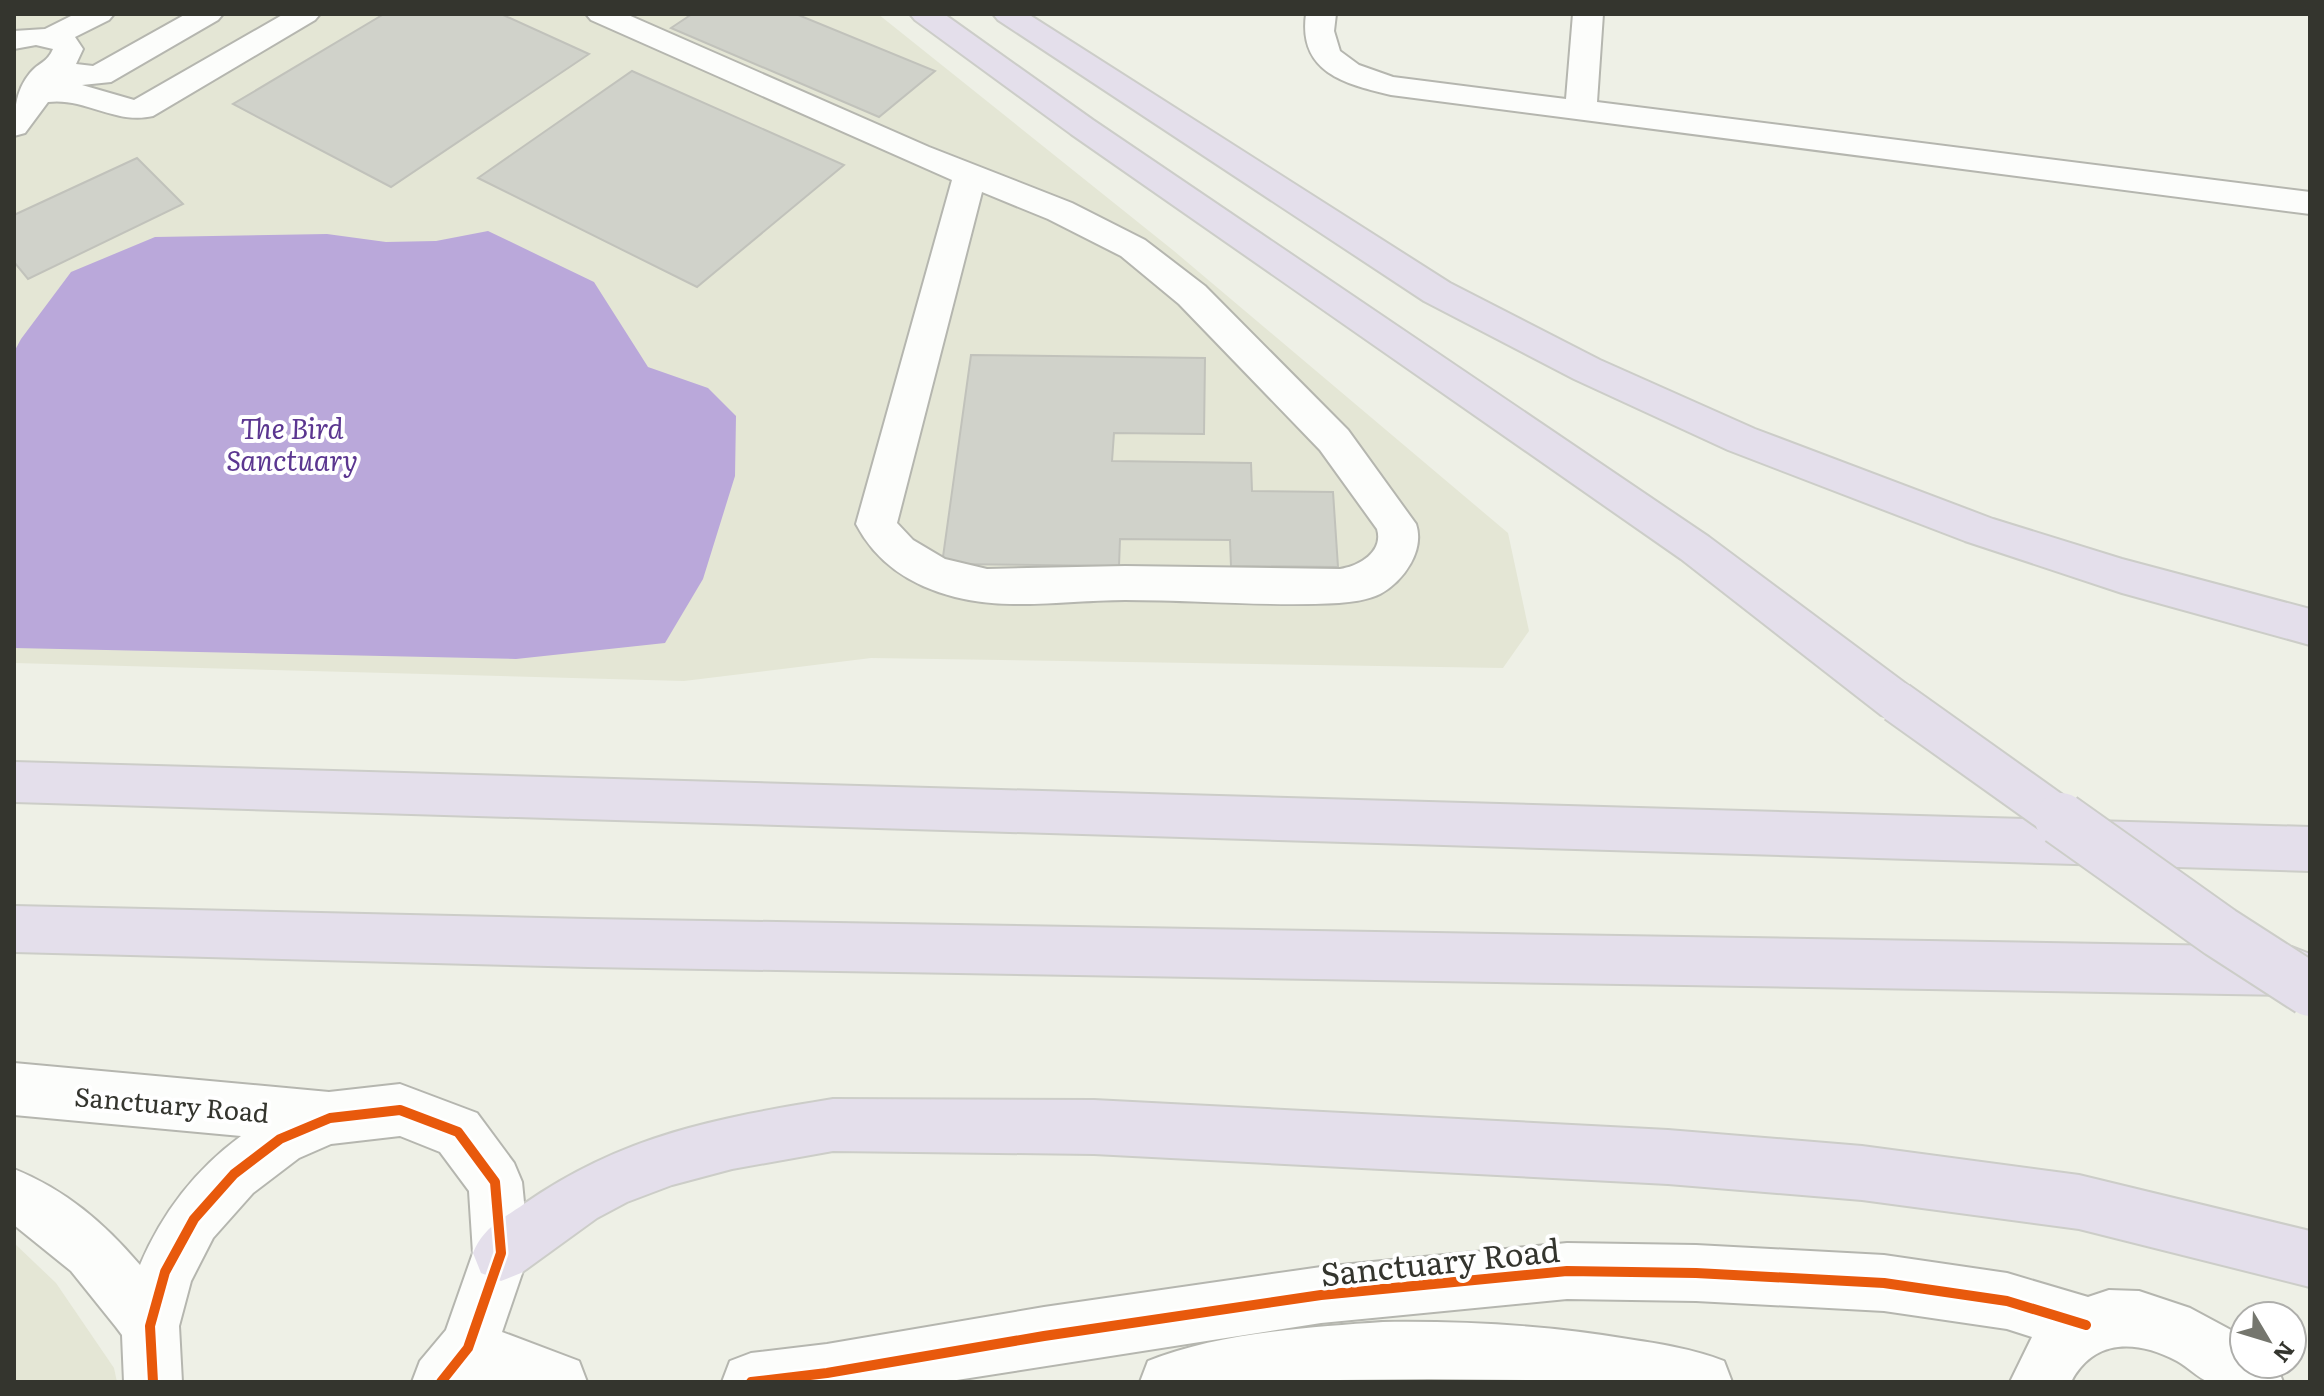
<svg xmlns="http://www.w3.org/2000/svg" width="2324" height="1396" font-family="Literata,serif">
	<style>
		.built { fill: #e4e6d5 }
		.water { fill: #baa8da }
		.building { fill: #d0d2ca; stroke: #c1c2bb; stroke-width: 2 }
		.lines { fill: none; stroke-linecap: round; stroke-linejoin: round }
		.minor-casing { stroke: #b5b6af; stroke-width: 4 }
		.highway-casing { stroke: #cccdc8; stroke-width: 4 }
		.minor { fill: #fcfdfb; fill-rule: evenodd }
		.highway { fill: #e4dfeb; fill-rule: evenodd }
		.highway-bridge-far1-casing { stroke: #cccdc8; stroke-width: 45; stroke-linecap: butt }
		.highway-bridge-casing { stroke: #cccdc8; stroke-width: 56; stroke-linecap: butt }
		.highway-bridge-far1 { stroke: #e4dfeb; stroke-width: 41 }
		.highway-bridge { stroke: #e4dfeb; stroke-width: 52 }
		.cycleway-casing { stroke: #fff; stroke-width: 15 }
		.cycleway { stroke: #e8590c; stroke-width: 10 }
		.labels { text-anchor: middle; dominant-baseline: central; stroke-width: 8; stroke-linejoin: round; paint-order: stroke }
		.street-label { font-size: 26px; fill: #34352e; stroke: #fff }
		.water-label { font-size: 28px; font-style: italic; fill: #5b3690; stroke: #fff }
		.near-street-label { font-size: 32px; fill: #34352e; stroke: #fff }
	</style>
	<rect width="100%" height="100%" fill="#eef0e6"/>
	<g class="built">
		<path d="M 14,14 L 878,14 L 1174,251 L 1508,533 L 1529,631 L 1503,668 L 871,658 L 684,681 L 14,663 Z"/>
		<path d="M 14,1243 L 56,1283 L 114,1368 L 117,1382 L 14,1382 Z"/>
	</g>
	<path class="water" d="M 488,231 L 594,282 L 648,367 L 708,388 L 736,416 L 735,476 L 703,579 L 665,643 L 516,659 L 14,648 L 14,352 L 21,339 L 71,272 L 155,237 L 327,234 L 386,242 L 436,241 Z"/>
	<g class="building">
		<path d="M 384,14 L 501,14 L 589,54 L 391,187 L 233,104 Z"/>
		<path d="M 684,14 L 796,14 L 935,71 L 879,117 L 671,28 L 689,16 Z"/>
		<path d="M 632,71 L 844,165 L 697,287 L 478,178 Z"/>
		<path d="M 137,158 L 183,204 L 28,279 L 14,262 L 14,215 Z"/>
		<path d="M 971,355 L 1205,358 L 1204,434 L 1114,433 L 1112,461 L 1251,463 L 1252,491 L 1333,492 L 1338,567 L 1231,566 L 1230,540 L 1120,539 L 1119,566 L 942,564 Z"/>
	</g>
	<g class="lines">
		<defs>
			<g id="minor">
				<path d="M 75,14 L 114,14 L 109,20 L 75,37 L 83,49 L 76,64 L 93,66 L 186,14 L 223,14 L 218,20 L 111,82 L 82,85 L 134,100 L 284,14 L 320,14 L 315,20 L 153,116 C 116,125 84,97 48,102 L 25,133 L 14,136 C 14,113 15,91 30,73 C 38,63 48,62 53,49 L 36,45 L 14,49 L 14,31 L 45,29 Z"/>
				<path d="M 586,14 L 626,14 L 929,147 L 1072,203 L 1145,240 L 1205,286 L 1348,430 L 1416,524 C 1425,550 1404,581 1380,594 C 1368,600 1352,602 1339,603 C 1268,607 1196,600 1125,600 C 1070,600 1010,611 955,597 C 912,586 877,564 856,524 L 952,180 L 591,20 ZM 982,192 L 1048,219 L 1121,256 L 1179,304 L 1320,450 L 1377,529 C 1384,552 1359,566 1340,569 L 1125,566 L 987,569 L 945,559 L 913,540 L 897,523 Z"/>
				<path d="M 1306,14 L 1336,14 L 1334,31 L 1340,51 L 1359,65 L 1393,77 L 1566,99 L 1573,14 L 1603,14 L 1597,102 L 2310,192 L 2310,214 L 1391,95 C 1344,84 1298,72 1306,14 Z"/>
				<path d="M 14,1063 L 329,1092 L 400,1084 L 477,1113 L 514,1163 L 522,1182 L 529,1253 L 502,1332 L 579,1361 L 587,1382 L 412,1382 L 420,1361 L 446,1330 L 473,1253 L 469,1191 L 440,1152 L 400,1136 L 331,1144 L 299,1158 L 253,1193 L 213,1238 L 191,1281 L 179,1326 L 182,1382 L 124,1382 L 122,1335 L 116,1327 L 71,1271 L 14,1225 L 14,1169 C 66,1190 104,1223 140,1265 C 162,1213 195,1170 241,1136 L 14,1115 Z"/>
				<path d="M 1567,1243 L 1696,1245 L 1884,1255 L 2007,1273 L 2088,1297 L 2109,1290 L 2139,1291 L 2190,1308 L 2244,1337 L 2244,1364 L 2276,1364 L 2283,1382 C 2266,1382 2222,1386 2209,1382 C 2198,1378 2188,1367 2177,1361 C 2137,1340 2094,1338 2071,1382 L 2010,1382 L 2032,1337 L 2007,1329 L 1884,1311 L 1696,1301 L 1567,1299 L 1321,1323 L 944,1382 L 722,1382 L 730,1361 L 751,1353 L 827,1344 L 1044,1307 L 1321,1267 Z"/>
				<path d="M 1383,1322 C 1465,1321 1547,1325 1628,1339 C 1661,1344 1693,1349 1724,1361 L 1732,1382 L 1429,1379 L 1140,1382 L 1148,1361 C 1218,1333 1309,1327 1383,1322 Z"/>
			</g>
			<g id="highway">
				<path d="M 910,14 L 944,14 L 1093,120 L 1709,537 L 1913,689 L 1919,702 L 1913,715 L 1897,721 L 1881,715 L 1681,559 L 1071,134 L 915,20 Z"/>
				<path d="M 993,14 L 1028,14 L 1450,283 L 1600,360 L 1755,429 L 1993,519 L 2122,559 L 2310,609 L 2310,645 L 2122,593 L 1965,541 L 1728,450 L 1574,379 L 1424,301 L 998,20 Z"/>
				<path d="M 14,762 L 2310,827 L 2310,871 L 14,802 Z"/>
				<path d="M 14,906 L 588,919 L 2292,947 L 2310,954 L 2310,987 L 2292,995 L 588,967 L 14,952 Z"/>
				<path d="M 833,1099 L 1094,1100 L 1668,1130 L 1862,1146 L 2079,1175 L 2310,1231 L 2310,1287 L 2079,1229 L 1862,1200 L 1668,1184 L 1094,1154 L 833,1151 L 732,1169 L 672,1185 L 627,1202 L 597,1218 L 521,1273 L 501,1281 L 481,1273 L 473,1253 C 484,1227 501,1220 524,1204 C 623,1135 717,1118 833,1099 Z"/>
			</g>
		</defs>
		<use href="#minor" class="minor-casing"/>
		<use href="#highway" class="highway-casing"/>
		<use href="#minor" class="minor"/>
		<use href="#highway" class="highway"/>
		<defs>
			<path id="highway-bridge-far1" d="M 1897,702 L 2064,821"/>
			<path id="highway-bridge" d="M 2061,819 L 2220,932 L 2310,990"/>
		</defs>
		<use href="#highway-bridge-far1" class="highway-bridge-far1-casing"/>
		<use href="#highway-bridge" class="highway-bridge-casing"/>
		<use href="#highway-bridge-far1" class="highway-bridge-far1"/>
		<use href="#highway-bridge" class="highway-bridge"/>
		<defs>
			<g id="cycleway">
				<path d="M 153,1382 L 150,1326 L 165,1272 L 194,1219 L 234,1174 L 280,1139 L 330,1118 L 400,1110 L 458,1132 L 495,1182 L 501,1253 L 468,1348 L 441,1382"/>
				<path d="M 751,1382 L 827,1373 L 1044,1336 L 1321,1295 L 1567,1271 L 1696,1273 L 1884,1283 L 2007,1301 L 2086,1325"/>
			</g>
		</defs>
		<use href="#cycleway" class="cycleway-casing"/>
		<use href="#cycleway" class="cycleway"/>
	</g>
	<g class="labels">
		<g class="street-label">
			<text transform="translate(172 1103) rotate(5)">Sanctuary Road</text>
		</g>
		<g class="water-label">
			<text x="292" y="427">The Bird<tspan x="292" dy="32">Sanctuary</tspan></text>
		</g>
		<g class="near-street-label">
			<text transform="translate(1440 1260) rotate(-6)">Sanctuary Road</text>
		</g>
	</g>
	<rect width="2324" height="1396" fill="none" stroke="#34352e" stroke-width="32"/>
	<g transform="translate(2268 1340) rotate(128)"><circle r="38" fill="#ffffff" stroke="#aeaeab" stroke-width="2"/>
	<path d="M0-6L14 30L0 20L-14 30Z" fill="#75766e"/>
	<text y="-12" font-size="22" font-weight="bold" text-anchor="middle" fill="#34352e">N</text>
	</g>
</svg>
